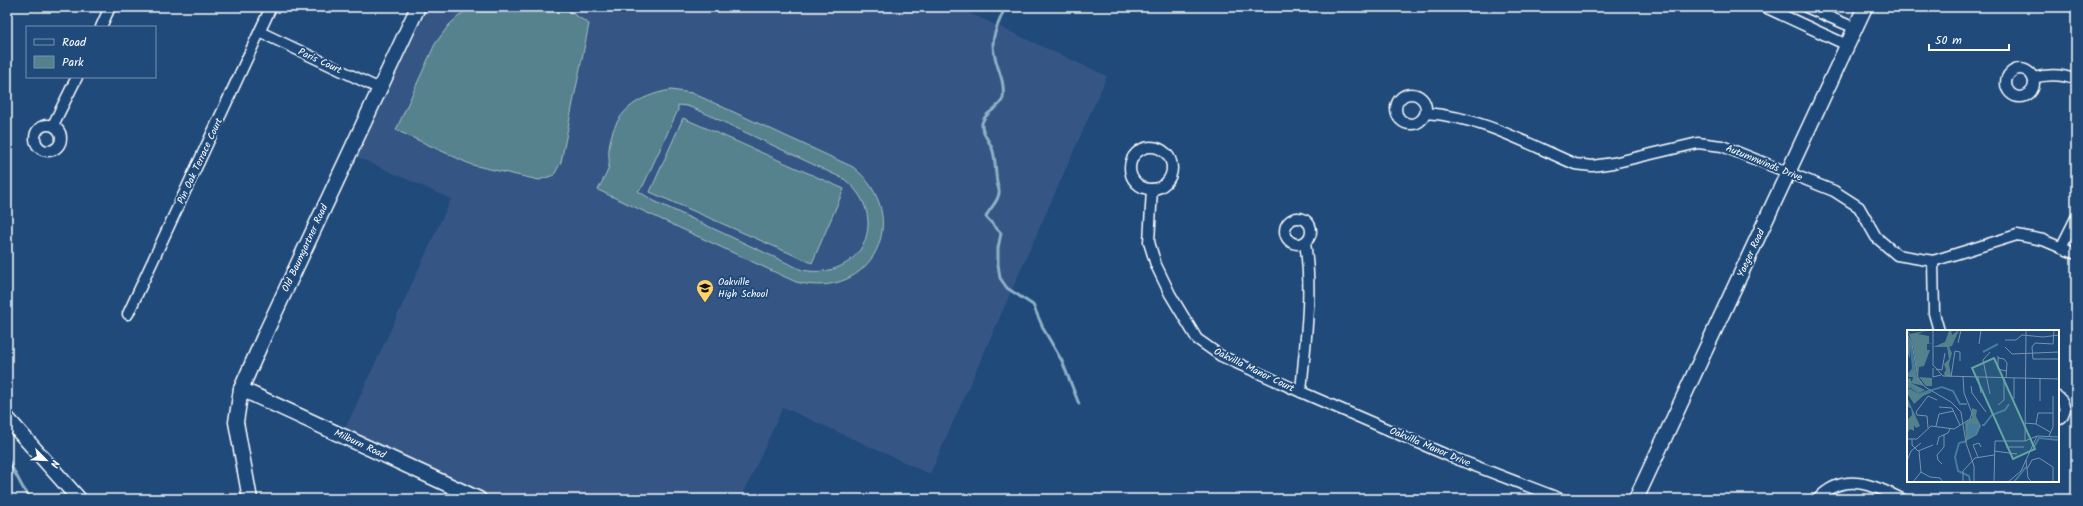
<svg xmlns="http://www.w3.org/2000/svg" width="2083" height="506" font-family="Kalam,sans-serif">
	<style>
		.built { fill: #355785 }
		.park { fill: #54828c; stroke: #aac0c6; fill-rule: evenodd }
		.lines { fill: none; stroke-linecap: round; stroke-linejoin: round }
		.stream { stroke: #8fb0c5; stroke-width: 3 }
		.street-casing { stroke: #fff; stroke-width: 13 }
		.secondary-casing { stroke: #fff; stroke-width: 17 }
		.street { stroke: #1f4a7a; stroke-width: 10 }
		.secondary { stroke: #1f4a7a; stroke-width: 14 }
		.labels { text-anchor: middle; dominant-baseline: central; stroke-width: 4; stroke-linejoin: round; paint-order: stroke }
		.street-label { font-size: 10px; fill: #fff; stroke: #1f4a7a }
		.poi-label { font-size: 10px; fill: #fff; stroke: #1f4a7a; text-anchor: start }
		.inset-river { fill: none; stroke: #447c9e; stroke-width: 2 }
		.inset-road { fill: none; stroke: #7992af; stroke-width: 1 }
		.view { fill: #63a6a1; fill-opacity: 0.15; stroke: #63a6a1; stroke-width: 2 }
		.inset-edge { fill: none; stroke: #fff; stroke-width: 2 }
	</style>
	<rect width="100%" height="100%" fill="#1f4a7a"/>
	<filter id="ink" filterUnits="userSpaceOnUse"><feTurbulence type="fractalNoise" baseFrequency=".025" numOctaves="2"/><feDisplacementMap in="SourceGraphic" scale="8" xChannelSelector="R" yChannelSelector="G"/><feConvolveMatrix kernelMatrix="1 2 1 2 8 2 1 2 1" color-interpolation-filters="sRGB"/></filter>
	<g filter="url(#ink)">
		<path class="built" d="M 425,7 L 956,7 L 1107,76 L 930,474 L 783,407 L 741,499 L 493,499 L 344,431 L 451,199 L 353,155 Z"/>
		<g class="park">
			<path d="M 469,7 L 563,7 L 589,24 L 561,162 L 554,175 L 539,180 L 472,165 L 396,130 L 435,44 L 449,25 Z"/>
			<path d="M 671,90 L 692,93 L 701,97 L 853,167 C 914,216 873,302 796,282 L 598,190 C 601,183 608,173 609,165 C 610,160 608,154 609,149 C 613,112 637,96 671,90 ZM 678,105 L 687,106 L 698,110 L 844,179 C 892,216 863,282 802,270 L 654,201 L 638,191 L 643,186 L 678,110 Z"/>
			<path d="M 683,118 L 844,189 L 812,263 L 650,192 Z"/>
		</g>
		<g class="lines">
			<g class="stream">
				<path d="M 1005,7 C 1001,19 993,31 993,44 C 993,63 1006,78 1003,98 C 1000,109 985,111 982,123 C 981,133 989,140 992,148 C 996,158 995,171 997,182 C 997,185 1000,190 999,193 C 998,203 989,208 986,217 L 1001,233 L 998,248 L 998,264 L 1000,278 L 1007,288 L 1033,305 L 1044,330 L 1062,361 L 1079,404"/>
				<path d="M 7,458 L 23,488 L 31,499"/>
			</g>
			<defs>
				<g id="street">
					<path d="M 1765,7 L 1847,45"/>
					<path d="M 1806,7 L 1855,28"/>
					<path d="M 101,27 L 110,7"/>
					<path d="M 260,32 L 380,89"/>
					<circle cx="2020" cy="83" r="14"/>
					<path d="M 2033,78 C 2048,74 2062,74 2076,80"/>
					<circle cx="1411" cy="109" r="15"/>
					<path d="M 1426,113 C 1481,117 1526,143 1575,164 L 1592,166 L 1613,163 L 1698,143 L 1722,146 L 1834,191 L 1859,207 L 1876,237 L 1897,255 L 1933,261 L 2017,235 L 2043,240 L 2076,254"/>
					<circle cx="48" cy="138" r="13"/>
					<path d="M 53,125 L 77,77"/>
					<circle cx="1151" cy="168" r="21"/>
					<path d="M 1152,189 L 1149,242 L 1156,265 L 1170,294 L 1197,339 L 1221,356 L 1301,392 L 1449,456 L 1561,499"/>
					<circle cx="1298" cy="231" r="13"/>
					<path d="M 2061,248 L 2076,218"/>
					<path d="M 1933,261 L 1934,313 L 1939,331"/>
					<path d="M 128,314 L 271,7"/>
					<path d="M 1301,392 C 1305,343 1313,292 1305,243"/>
					<path d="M 2058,397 L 2062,401 L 2065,409 L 2062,417 L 2058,420"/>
					<path d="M 1818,499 C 1844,471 1873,485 1902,499"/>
				</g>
				<g id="secondary">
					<path d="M 241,389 L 479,499"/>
					<path d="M 7,418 L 79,499"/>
					<path d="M 250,499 L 236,422 L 241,389 L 266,332 L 418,7"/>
					<path d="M 1636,499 L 1865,7"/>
				</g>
			</defs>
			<use href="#street" class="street-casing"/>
			<use href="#secondary" class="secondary-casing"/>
			<use href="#street" class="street"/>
			<use href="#secondary" class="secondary"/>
		</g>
	</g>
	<defs>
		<symbol id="school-pin" viewBox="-11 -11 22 30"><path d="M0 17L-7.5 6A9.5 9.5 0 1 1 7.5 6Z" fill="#ffd166" stroke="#1f4a7a"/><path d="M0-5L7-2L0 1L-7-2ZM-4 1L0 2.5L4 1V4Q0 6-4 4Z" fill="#111"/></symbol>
	</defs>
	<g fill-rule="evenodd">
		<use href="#school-pin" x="695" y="278" width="20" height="27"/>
	</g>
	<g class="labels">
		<g class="street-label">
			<text transform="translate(320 61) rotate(25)">Paris Court</text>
			<text transform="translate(200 161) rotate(-65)">Pin Oak Terrace Court</text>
			<text transform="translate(1764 163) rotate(22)">Autumnwinds Drive</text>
			<text transform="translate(305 248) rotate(-65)">Old Baumgartner Road</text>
			<text transform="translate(1751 253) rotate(-65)">Yaeger Road</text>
			<text transform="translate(1254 370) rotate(26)">Oakvilla Manor Court</text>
			<text transform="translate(360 444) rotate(25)">Milburn Road</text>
			<text transform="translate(1430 447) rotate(23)">Oakvilla Manor Drive</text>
		</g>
		<g class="poi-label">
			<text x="718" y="282">Oakville<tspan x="718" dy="12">High School</tspan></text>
		</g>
	</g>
	<g transform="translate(1907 330)">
		<rect width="152" height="152" fill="#1f4a7a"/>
		<path d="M 0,0 L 3,4 L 18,1 L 11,4 L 22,6 L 22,13 L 26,13 L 20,14 L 20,20 L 23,20 L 17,36 L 12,37 L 11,47 L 6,15 ZM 38,0 L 44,0 L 45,5 L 52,0 L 45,16 L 42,17 L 45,23 L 42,34 L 44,46 L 38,46 L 37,43 L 39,40 L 37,34 L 42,29 L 40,17 L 26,17 L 38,12 L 42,1 ZM 0,5 L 4,14 L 10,47 L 7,47 L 10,47 L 17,56 L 4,53 L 18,60 L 12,63 L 0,55 L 0,49 L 3,48 L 5,52 L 6,47 L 1,47 L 6,37 L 5,18 L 3,13 L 3,29 L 1,24 ZM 12,47 L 25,48 L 25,56 L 19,56 ZM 2,58 L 11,64 L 21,60 L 25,62 L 16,66 L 7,74 L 0,63 ZM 0,67 L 13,96 L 9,98 L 7,95 L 7,101 L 3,99 L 1,102 L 0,90 L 5,85 L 4,78 L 0,77 Z" fill="#54828c"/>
		<path d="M 65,78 L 70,80 L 69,86 L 74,96 L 70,105 L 59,111 L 58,93 L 65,88 Z" fill="#54828c"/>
		<path d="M 62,93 L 72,95 L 68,105 L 63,107 L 60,104 Z" fill="#447c9e"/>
		<path class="inset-river" d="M 0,7 L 4,16 L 6,39 L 0,46M 76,22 L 91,14M 0,57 L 4,57 L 12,64 L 35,57 L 46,61 L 53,74 L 60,74M 75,95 L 77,95 L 85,85 L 98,80 L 102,74M 60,111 L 52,113 L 48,127 L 51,141 L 62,146 L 63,152M 127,117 L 132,108 L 152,110M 107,152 L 119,137"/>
		<path class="inset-road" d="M 26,0 L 26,35 L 36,46 L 152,49M 0,4 L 5,14 L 11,48 L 18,57 L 44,72 L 54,82 L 59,113 L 67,136 L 67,152M 98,10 L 109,10 L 115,5 L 136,7 L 152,5M 51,13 L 54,0M 128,13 L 125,17 L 126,29 L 152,29M 128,13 L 146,14 L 147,0M 72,14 L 74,0M 98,17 L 105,24 L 152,22M 91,26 L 91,39 L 99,41M 91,28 L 97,29 L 100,33 L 99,48M 26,38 L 26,47 L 34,45M 29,39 L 35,40 L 38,23M 44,47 L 48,21 L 53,22 L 53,31M 71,47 L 74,63M 64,56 L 65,63 L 79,82M 83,64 L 76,30 L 83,22M 107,69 L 107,48M 133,71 L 133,49M 91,75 L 97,70 L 97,48M 32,77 L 45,78 L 53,95M 118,93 L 129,94 L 143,102M 129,94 L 131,83 L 146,83M 29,96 L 32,84 L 47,81M 21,98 L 20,86 L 10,85 L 9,82 L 21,66 L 30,70M 142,106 L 146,97 L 146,66M 0,109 L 10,109 L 24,96 L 47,99 L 63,89 L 65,83 L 57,63 L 56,47M 5,109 L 5,115 L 11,121 L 26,115M 118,111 L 119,0M 30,115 L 32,107 L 41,103 L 43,99M 99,117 L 117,117M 12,121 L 14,142M 87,121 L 110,124M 71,127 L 66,115 L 72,113 L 74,117M 119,130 L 121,148 L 125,152M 0,131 L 4,121 L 14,113M 35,134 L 31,130 L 30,125 L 37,117 L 37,105M 120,139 L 125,130 L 132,128 L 146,137 L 146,152M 14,142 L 23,147 L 33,148 L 36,152M 6,152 L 14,142M 56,152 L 56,141 L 68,128 L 87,125M 87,152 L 88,111 L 118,111 L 130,106M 101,152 L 114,141 L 130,106 L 152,107"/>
		<path class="view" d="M 87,28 L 128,119 L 106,129 L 65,38 Z"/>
		<rect width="152" height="152" class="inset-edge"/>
	</g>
	<rect width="2083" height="506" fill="none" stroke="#1f4a7a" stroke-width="24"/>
	<rect x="12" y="12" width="2059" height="482" fill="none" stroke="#fff" stroke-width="1.5" filter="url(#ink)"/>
	<rect x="26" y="26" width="130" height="52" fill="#1f4a7a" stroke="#7992af"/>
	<rect x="34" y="39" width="20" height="6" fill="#1f4a7a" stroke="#7992af"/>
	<text x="62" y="46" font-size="12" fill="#ffffff">Road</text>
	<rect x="34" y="56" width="20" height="12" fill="#54828c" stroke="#7992af"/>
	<text x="62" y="66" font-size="12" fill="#ffffff">Park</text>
	<g transform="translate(46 460) rotate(114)" stroke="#1f4a7a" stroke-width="3" paint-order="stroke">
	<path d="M0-3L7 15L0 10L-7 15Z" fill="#ffffff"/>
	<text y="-6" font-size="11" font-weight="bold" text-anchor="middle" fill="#ffffff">N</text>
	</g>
	<path d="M1929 44v6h80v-6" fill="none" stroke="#ffffff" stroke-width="2"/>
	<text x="1935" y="44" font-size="12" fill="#ffffff" stroke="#1f4a7a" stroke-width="3" paint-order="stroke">50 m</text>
</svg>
